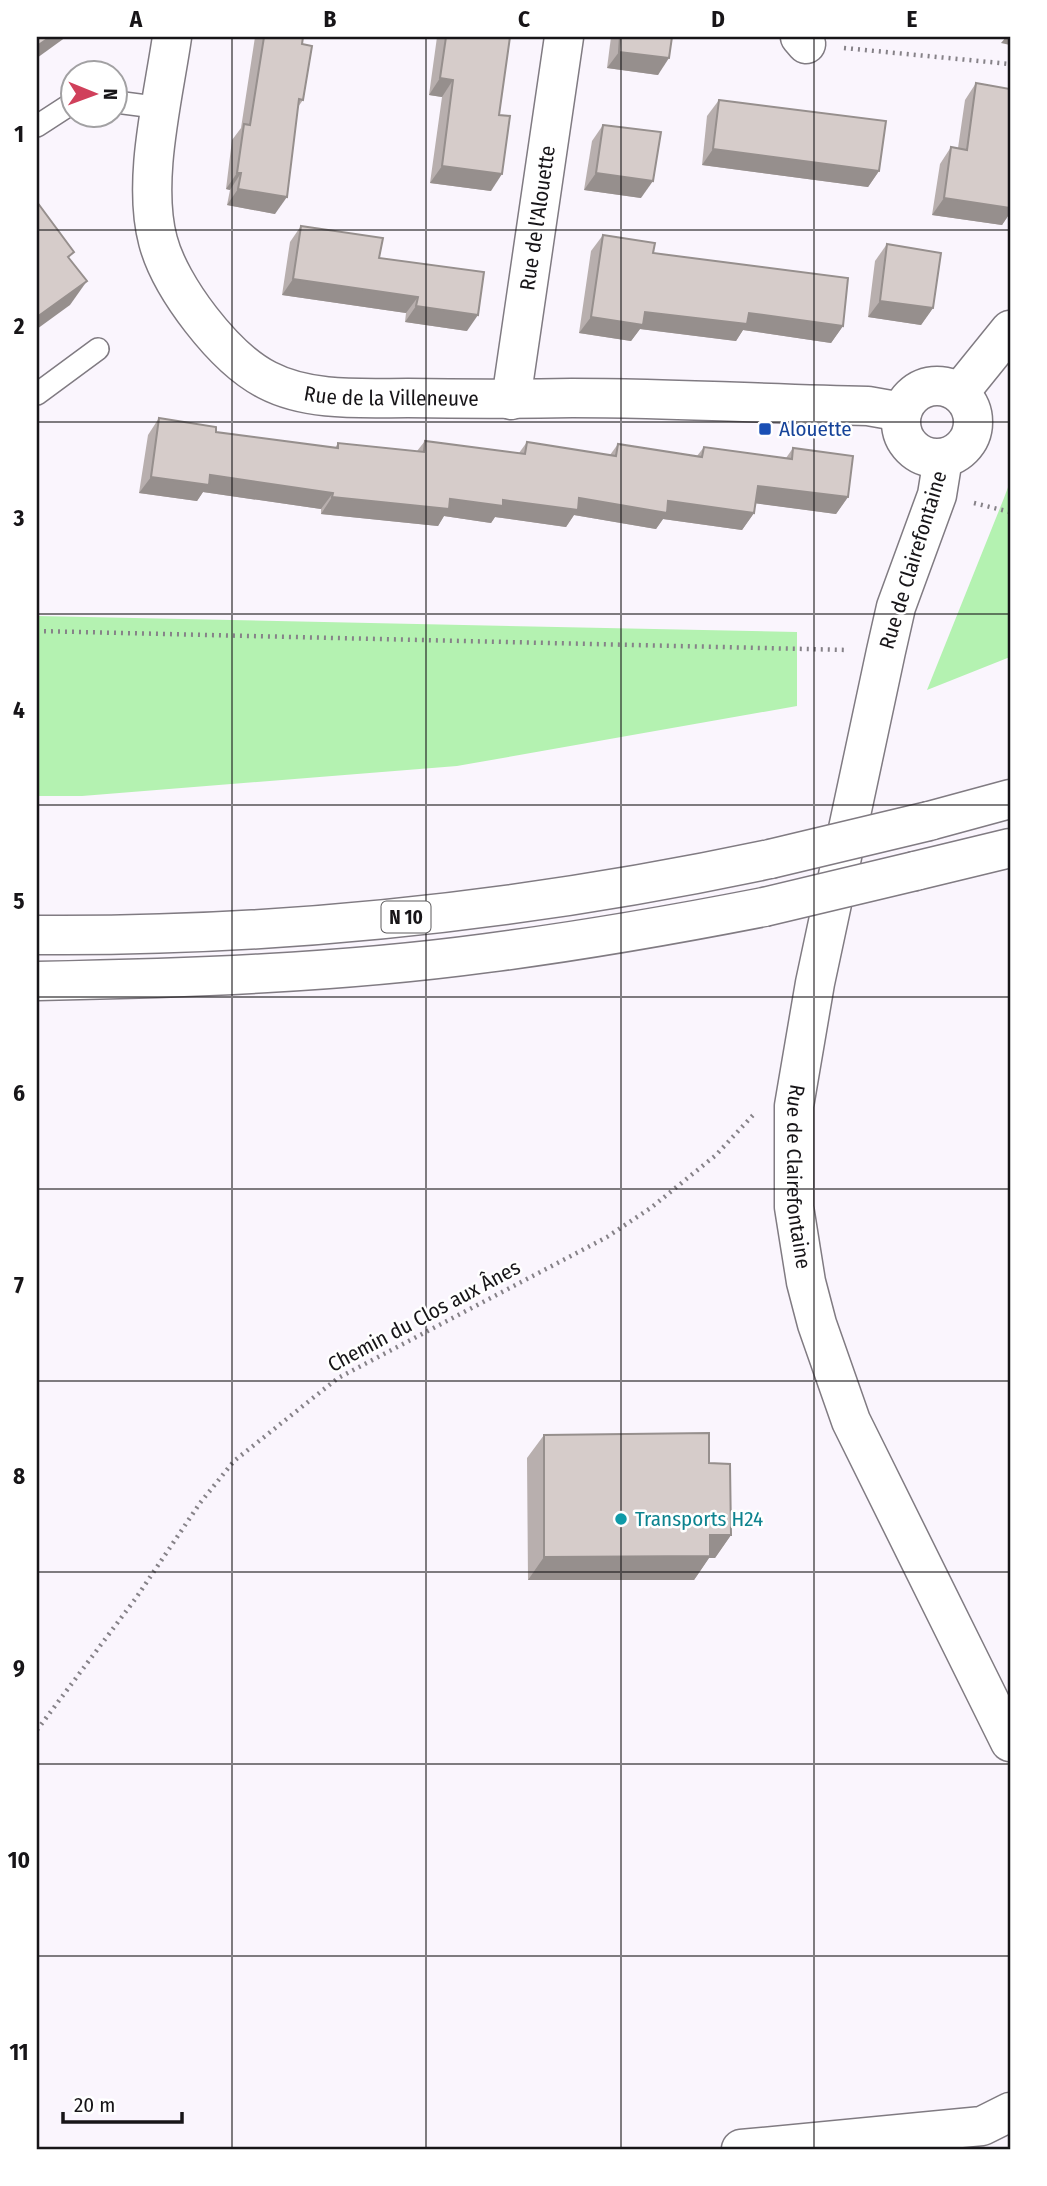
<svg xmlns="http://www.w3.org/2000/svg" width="1047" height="2186" font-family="'Fira Sans Condensed',sans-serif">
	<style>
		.green { fill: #b4f2b1 }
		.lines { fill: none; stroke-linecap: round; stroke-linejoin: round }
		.service-casing { stroke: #807b82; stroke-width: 24 }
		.minor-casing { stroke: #807b82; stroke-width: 41 }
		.secondary-casing { stroke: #807b82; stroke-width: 41 }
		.primary-casing { stroke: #807b82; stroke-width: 41 }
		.path { stroke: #868288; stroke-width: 4.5; stroke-dasharray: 2 5; stroke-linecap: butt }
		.service { stroke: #fff; stroke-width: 21 }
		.minor { stroke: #fff; stroke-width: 38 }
		.secondary { stroke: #fff; stroke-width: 38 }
		.primary { stroke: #fff; stroke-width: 38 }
		.primary-bridge-casing { stroke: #807b82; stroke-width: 41; stroke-linecap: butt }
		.primary-bridge { stroke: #fff; stroke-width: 38 }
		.wall { fill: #b8afae }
		.shaded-wall { fill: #968f8d }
		.building { fill: #d6ccca; stroke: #968f8d; stroke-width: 2 }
		.grid { fill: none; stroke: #171518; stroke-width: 2; stroke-opacity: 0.55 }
		.transit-dot { fill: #1a4fb4; stroke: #fff; stroke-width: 2.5 }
		.culture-dot { fill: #0f9aa8; stroke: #fff; stroke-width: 2.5 }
		.labels { text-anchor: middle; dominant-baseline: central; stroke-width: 5; stroke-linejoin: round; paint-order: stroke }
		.shield { fill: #fff; stroke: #5d5b5d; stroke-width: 2 }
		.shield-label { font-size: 19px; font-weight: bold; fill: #171518 }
		.street-label { font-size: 21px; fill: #171518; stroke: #fff }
		.transit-label { font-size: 21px; fill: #164399; stroke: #fff; text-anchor: start }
		.culture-label { font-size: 21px; fill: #0d838f; stroke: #fff; text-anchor: start }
		.neatline { fill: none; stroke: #171518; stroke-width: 2.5 }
		.grid-label { font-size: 23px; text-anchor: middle; font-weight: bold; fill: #171518 }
	</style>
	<rect width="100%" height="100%" fill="#faf5fd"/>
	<g class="green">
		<path d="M 1010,482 L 1010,657 L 927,690 L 1004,498 Z"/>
		<path d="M 37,616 L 797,632 L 797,706 L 457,766 L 82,796 L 37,796 Z"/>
	</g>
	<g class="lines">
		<defs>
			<g id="service">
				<path d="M 116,102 L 162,108"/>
				<path d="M 37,126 L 74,102"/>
				<path d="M 37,394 L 98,349"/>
			</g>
			<g id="minor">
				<path id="s1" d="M 172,37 C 163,99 142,181 158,241 C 170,287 224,358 267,380 C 309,402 363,398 408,398 C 463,399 517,399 572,398 C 671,398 770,404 868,406 L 902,412"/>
				<path d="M 800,37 L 806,44"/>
				<circle cx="937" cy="422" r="36"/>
				<path d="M 959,393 L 1010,330"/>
				<path id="s2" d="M 511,400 L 564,37"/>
				<path id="s3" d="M 943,458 L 937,495 L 896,607 L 886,651 L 815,983 L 794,1106 L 794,1207 L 806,1282 L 817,1324 L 851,1421 L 1010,1742"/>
			</g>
			<path id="secondary" d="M 741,2149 L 982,2126 L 1010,2112"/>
			<g id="primary">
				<path d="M 929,821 L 1010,799"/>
				<path d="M 915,871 L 1010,848"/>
				<path d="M 37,935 C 283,937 530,910 770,859"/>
				<path d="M 37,981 C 187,978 338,973 487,953 C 580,941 672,925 764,907"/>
			</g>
		</defs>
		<use href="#service" class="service-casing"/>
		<use href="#minor" class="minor-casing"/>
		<use href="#secondary" class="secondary-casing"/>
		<use href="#primary" class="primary-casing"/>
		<g class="path">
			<path d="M 844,48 L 1010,64"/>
			<path d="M 974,503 L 1010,512"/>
			<path d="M 37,631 L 848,650"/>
			<path d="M 37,1730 L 136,1598 L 200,1503 L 234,1461 L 338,1378 L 607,1237 L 652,1207 L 716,1155 L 755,1113"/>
		</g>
		<use href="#service" class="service"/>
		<use href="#minor" class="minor"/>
		<use href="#secondary" class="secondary"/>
		<use href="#primary" class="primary"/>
		<defs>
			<g id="primary-bridge">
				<path d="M 770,859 L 929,821"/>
				<path d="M 764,907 L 915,871"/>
			</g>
		</defs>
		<use href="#primary-bridge" class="primary-bridge-casing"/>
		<use href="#primary-bridge" class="primary-bridge"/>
	</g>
	<g class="wall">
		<path d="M 255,37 L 303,37 L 302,44 L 303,100 L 298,107 L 275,214 L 227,205 L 230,190 L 226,189 L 232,140 L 241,128 Z"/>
		<path d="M 437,37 L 510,37 L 499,115 L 491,191 L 430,183 L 442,97 L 429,95 Z"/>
		<path d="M 611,37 L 672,37 L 658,75 L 607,68 Z"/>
		<path d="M 976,83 L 1010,89 L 1010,213 L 1002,225 L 932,215 L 940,164 L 951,147 L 958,148 L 965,100 Z"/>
		<path d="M 719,100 L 879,171 L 868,187 L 702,165 L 707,116 Z"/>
		<path d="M 603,125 L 641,198 L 584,190 L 592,141 Z"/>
		<path d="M 301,226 L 379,258 L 467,331 L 405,322 L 406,313 L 282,295 L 290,242 Z"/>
		<path d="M 603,235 L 653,253 L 843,326 L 831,343 L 743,330 L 736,341 L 640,329 L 631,341 L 579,333 L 591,251 Z"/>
		<path d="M 887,244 L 933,308 L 921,325 L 868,317 L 875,261 Z"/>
		<path d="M 159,418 L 216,432 L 335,448 L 338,443 L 417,451 L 425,441 L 519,453 L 527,442 L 610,455 L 618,444 L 697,456 L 704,447 L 786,458 L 793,448 L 848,497 L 836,514 L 755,503 L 754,513 L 742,530 L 663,519 L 656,529 L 574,515 L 566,527 L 495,517 L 491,523 L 444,516 L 438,526 L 321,514 L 321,509 L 203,492 L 197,501 L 139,493 L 148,435 Z"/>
		<path d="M 544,1435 L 709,1463 L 731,1535 L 715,1558 L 709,1558 L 694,1580 L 528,1580 L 527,1458 Z"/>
	</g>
	<g class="shaded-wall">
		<path d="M 50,37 L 66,37 L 37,58 L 37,46 Z"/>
		<path d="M 1006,37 L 1010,37 L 1010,45 L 1001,43 Z"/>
		<path d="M 619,52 L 669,58 L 658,75 L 607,68 Z"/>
		<path d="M 440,78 L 453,80 L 442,97 L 429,95 Z"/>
		<path d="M 713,149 L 879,171 L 868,187 L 702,165 Z"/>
		<path d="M 442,166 L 502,174 L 491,191 L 430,183 Z"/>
		<path d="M 237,173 L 241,173 L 230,190 L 226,189 Z"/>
		<path d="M 596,173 L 653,181 L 641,198 L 584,190 Z"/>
		<path d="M 238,189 L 287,197 L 275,214 L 227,205 Z"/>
		<path d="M 944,198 L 1010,208 L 1010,213 L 1002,225 L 932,215 Z"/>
		<path d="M 293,279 L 418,297 L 406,313 L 282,295 Z"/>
		<path d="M 87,281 L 70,305 L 37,329 L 37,317 Z"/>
		<path d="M 880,301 L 933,308 L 921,325 L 868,317 Z"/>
		<path d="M 416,306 L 478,315 L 467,331 L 405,322 Z"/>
		<path d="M 645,312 L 749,313 L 843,326 L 831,343 L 743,330 L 736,341 L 640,329 L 631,341 L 579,333 L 591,317 Z"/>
		<path d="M 210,475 L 333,493 L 321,509 L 203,492 L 197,501 L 139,493 L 151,477 Z"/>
		<path d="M 758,486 L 848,497 L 836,514 L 746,502 Z"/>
		<path d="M 332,497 L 503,500 L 579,498 L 668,501 L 754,513 L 742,530 L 663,519 L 656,529 L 574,515 L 566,527 L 495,517 L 491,523 L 444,516 L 438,526 L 321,514 Z"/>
		<path d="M 710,1535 L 731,1535 L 715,1558 L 709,1558 L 694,1580 L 528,1580 L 544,1557 Z"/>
	</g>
	<g class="building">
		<path d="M 37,37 L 50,37 L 37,46 Z"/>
		<path d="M 264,37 L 303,37 L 302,44 L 312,46 L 303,100 L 299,99 L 287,197 L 238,189 L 241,173 L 237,173 L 244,124 L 250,125 Z"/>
		<path d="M 446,37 L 510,37 L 499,115 L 510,116 L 502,174 L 442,166 L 453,80 L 440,78 Z"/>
		<path d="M 620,37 L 672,37 L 669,58 L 619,52 Z"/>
		<path d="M 976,83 L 1010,89 L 1010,208 L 944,198 L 951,147 L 967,150 Z"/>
		<path d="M 719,100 L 886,121 L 879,171 L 713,149 Z"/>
		<path d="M 603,125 L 661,132 L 653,181 L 596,173 Z"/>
		<path d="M 37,202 L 74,252 L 68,257 L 87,281 L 37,317 Z"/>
		<path d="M 301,226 L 383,238 L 379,258 L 484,272 L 478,315 L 416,306 L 418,297 L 293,279 Z"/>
		<path d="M 603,235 L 655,243 L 653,253 L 848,278 L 843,326 L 749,313 L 747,324 L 645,312 L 643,325 L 591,317 Z"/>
		<path d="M 887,244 L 941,253 L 933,308 L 880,301 Z"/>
		<path d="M 159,418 L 216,427 L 216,432 L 338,448 L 338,443 L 424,452 L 425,441 L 525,454 L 527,442 L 616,456 L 618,444 L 702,457 L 704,447 L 792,459 L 793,448 L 853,456 L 848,497 L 758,486 L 754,513 L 668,501 L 667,513 L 579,498 L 578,510 L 503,500 L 503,506 L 450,499 L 449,509 L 332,497 L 333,493 L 210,475 L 209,485 L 151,477 Z"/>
		<path d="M 709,1433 L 709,1463 L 730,1464 L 731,1535 L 710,1535 L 710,1556 L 544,1557 L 544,1435 Z"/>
	</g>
	<path class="grid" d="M 232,37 L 232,2149M 426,37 L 426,2149M 621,37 L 621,2149M 814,37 L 814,2149M 37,230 L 1010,230M 37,422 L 1010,422M 37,614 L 1010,614M 37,805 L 1010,805M 37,997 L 1010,997M 37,1189 L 1010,1189M 37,1381 L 1010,1381M 37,1572 L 1010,1572M 37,1764 L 1010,1764M 37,1956 L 1010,1956"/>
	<rect class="transit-dot" x="758" y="422" width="14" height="14" rx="3.5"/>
	<circle class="culture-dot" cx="621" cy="1519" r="7"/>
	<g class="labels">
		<rect class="shield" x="381.5" y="901.5" width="49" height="31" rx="5"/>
		<g class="shield-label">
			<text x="406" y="917">N 10</text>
		</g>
		<g class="street-label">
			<text stroke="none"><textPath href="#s2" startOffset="184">Rue de l'Alouette</textPath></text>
			<text stroke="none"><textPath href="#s1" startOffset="513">Rue de la Villeneuve</textPath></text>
			<text transform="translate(913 560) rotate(-73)">Rue de Clairefontaine</text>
			<text stroke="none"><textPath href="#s3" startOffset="737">Rue de Clairefontaine</textPath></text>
			<text transform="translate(424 1316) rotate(-28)">Chemin du Clos aux Ânes</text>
		</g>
		<g class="transit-label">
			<text x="779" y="429">Alouette</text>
		</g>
		<g class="culture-label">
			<text x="635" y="1519">Transports H24</text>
		</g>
	</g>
	<rect width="1047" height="2186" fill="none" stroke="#ffffff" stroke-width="77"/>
	<g transform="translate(94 94) rotate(91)"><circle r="33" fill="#ffffff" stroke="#a2a1a3" stroke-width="2"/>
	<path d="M0-5L12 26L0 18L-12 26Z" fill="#d0405b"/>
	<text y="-10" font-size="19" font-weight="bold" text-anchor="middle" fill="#171518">N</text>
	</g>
	<path d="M63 2112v10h119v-10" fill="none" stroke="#171518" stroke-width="3.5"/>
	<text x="74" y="2112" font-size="21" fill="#171518" stroke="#ffffff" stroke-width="5" paint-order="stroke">20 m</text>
	<rect x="38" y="38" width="971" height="2110" class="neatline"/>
	<g class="grid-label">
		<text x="136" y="27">A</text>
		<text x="330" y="27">B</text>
		<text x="524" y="27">C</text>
		<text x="718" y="27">D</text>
		<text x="912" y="27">E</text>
		<text x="19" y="142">1</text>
		<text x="19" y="334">2</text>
		<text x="19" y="526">3</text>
		<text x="19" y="718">4</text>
		<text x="19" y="909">5</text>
		<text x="19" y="1101">6</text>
		<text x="19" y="1293">7</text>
		<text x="19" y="1484">8</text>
		<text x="19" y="1676">9</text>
		<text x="19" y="1868">10</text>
		<text x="19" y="2060">11</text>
	</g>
</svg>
